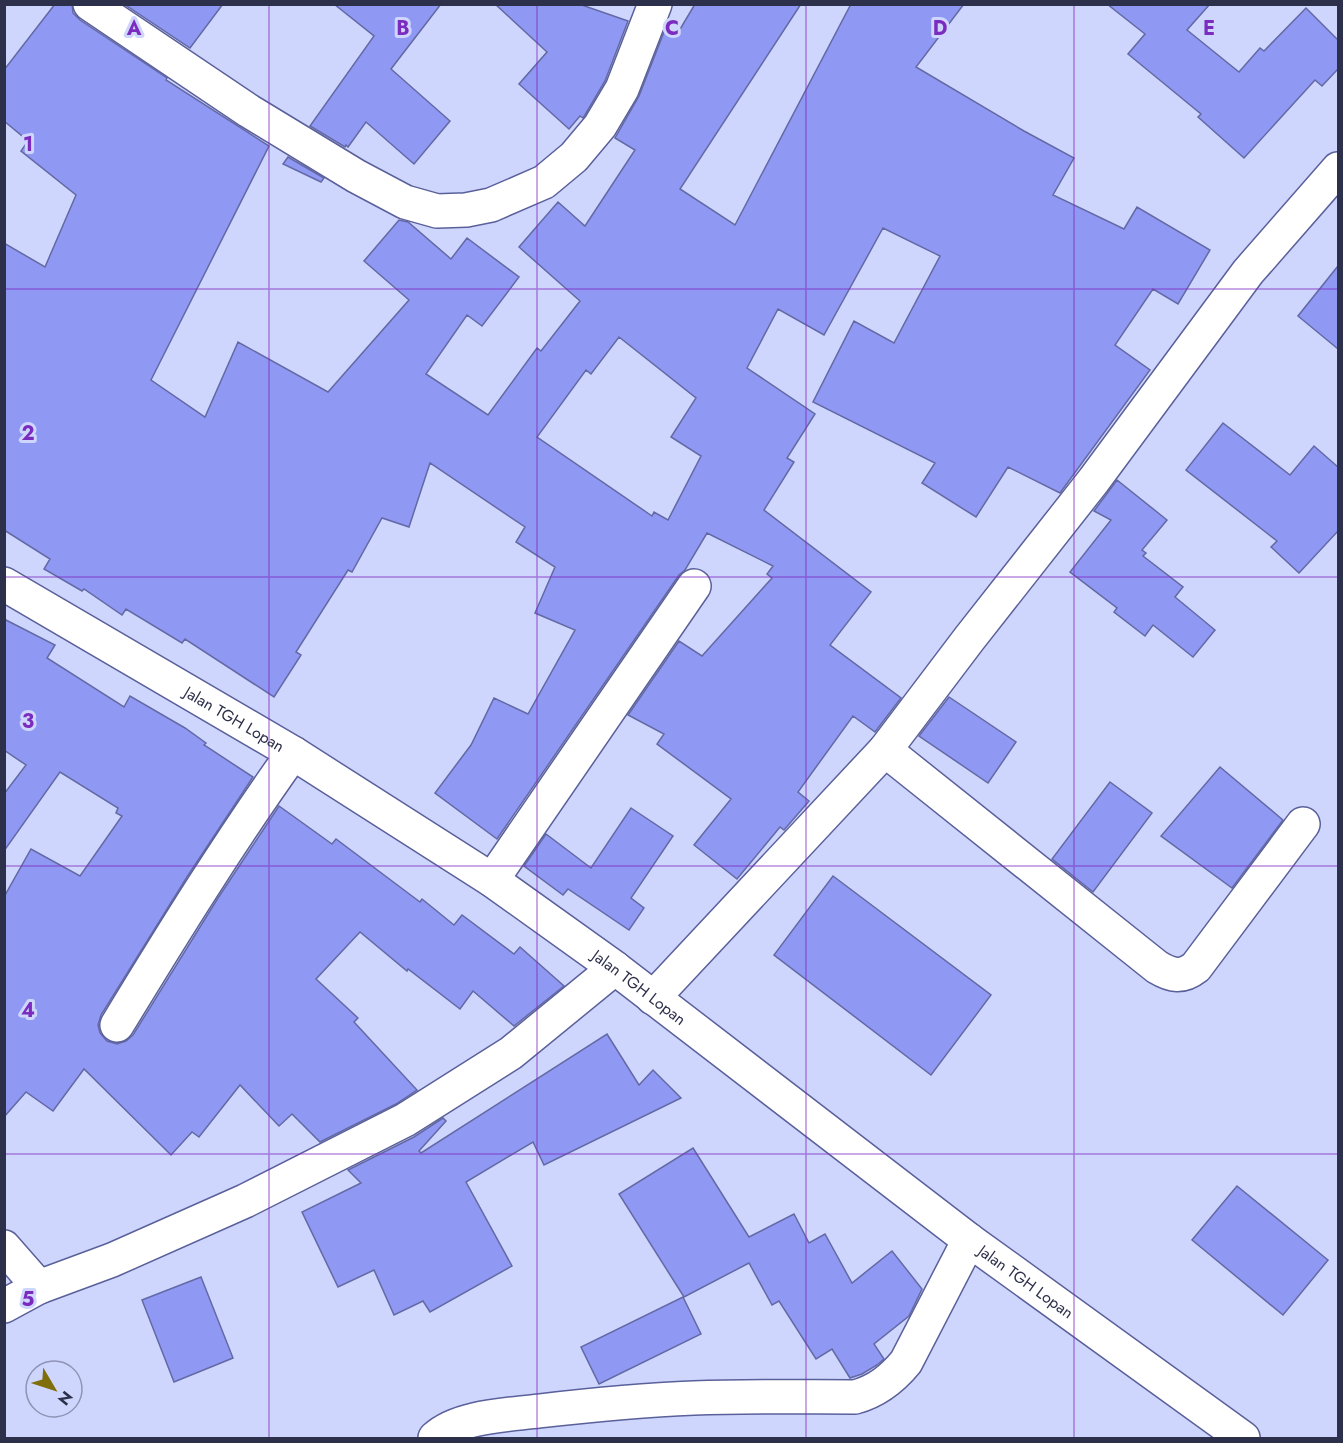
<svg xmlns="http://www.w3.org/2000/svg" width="1343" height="1443" font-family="Jost,sans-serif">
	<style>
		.building { fill: #8f98f3; stroke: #6369a4; stroke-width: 1.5; fill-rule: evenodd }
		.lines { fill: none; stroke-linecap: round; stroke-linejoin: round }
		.minor-casing { stroke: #5a609a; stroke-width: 36 }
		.highway-casing { stroke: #5a609a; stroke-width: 36 }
		.minor { stroke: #fff; stroke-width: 33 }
		.highway { stroke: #fff; stroke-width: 33 }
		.grid { fill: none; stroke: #7b2cbf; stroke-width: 1.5; stroke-opacity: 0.55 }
		.labels { text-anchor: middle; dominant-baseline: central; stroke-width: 6; stroke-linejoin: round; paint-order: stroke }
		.street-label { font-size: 16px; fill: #2d304a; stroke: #cfd6fd }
		.grid-label { font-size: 20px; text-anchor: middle; font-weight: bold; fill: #7b2cbf; stroke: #cfd6fd; stroke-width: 6; stroke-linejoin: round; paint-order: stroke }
	</style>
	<rect width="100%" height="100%" fill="#cfd6fd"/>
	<g class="building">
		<path d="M 55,4 L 72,4 L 73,13 L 80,20 L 167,78 L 166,80 L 269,146 L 151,380 L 205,417 L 238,342 L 328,392 L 409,300 L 364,261 L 399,220 L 408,222 L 451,259 L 467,238 L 519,277 L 482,326 L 467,315 L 426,374 L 488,415 L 537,348 L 541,351 L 580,301 L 519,247 L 558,202 L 585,226 L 635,150 L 615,138 L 639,96 L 664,32 L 676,36 L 695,4 L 801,4 L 680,189 L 735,225 L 851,4 L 964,4 L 916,67 L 1024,131 L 1074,158 L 1053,195 L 1124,229 L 1137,207 L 1210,250 L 1178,304 L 1153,289 L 1115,345 L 1150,370 L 1060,493 L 1008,467 L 976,517 L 922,483 L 935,463 L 813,402 L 854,321 L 894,343 L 940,256 L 883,228 L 824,335 L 778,309 L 747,368 L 815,414 L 787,458 L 794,462 L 764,510 L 871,592 L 830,645 L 901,698 L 875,732 L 853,716 L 798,792 L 809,801 L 784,830 L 780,827 L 737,879 L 694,845 L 731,799 L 657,744 L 664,734 L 628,715 L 679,641 L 702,656 L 772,578 L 767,574 L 773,566 L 707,533 L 685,570 L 679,575 L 497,839 L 435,793 L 471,745 L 494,698 L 528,714 L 575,630 L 535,613 L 555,567 L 516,542 L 525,527 L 430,463 L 409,527 L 382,518 L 352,572 L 348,570 L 296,652 L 301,655 L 274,697 L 185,639 L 182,643 L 126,609 L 122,615 L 84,589 L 82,591 L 44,569 L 50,559 L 4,530 L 4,243 L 45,267 L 76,195 L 21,151 L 28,141 L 4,121 L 4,70 ZM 619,337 L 696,398 L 671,437 L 701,456 L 668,520 L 654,512 L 652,516 L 537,437 L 586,370 L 591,374 Z"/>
		<path d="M 124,4 L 223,4 L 190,48 Z"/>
		<path d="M 334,4 L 441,4 L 391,69 L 450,121 L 414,164 L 366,122 L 348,147 L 346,145 L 345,147 L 310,126 L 374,36 Z"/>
		<path d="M 495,4 L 579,4 L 628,21 L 605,81 L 585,115 L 583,118 L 580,116 L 569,129 L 519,84 L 547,52 Z"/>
		<path d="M 1107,4 L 1210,4 L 1187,30 L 1239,72 L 1260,48 L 1264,51 L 1306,8 L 1338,40 L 1338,69 L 1322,86 L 1315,80 L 1244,158 L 1198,117 L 1201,114 L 1128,54 L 1145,34 Z"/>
		<path d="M 288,157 L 324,178 L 321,182 L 283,164 Z"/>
		<path d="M 1338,266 L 1338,349 L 1298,316 Z"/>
		<path d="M 1223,423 L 1290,475 L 1314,446 L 1338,467 L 1338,531 L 1299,573 L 1271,547 L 1277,541 L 1186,470 Z"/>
		<path d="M 1117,480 L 1167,520 L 1142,550 L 1146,553 L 1143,556 L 1183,587 L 1175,597 L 1215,630 L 1193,657 L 1153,625 L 1145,636 L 1114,612 L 1117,608 L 1070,572 L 1111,520 L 1094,511 Z"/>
		<path d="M 4,619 L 55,645 L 47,658 L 124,707 L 130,696 L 185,728 L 206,743 L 204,745 L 253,777 L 187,877 L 101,1015 L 98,1025 L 100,1033 L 107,1041 L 117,1044 L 126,1041 L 133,1035 L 218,898 L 279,806 L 332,844 L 336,839 L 420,902 L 422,899 L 454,925 L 462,915 L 514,954 L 520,947 L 564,986 L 514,1026 L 473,991 L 460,1009 L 408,969 L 407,971 L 360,932 L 316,979 L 358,1018 L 354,1022 L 417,1090 L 396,1104 L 320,1142 L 292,1114 L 279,1126 L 240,1085 L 199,1137 L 192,1132 L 171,1155 L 84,1069 L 53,1111 L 26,1092 L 4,1117 L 4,897 L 31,849 L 80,876 L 122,816 L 116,813 L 118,808 L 60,772 L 4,851 L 4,794 L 26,765 L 4,750 Z"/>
		<path d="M 949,697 L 1016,742 L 988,783 L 919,736 Z"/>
		<path d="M 1220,767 L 1283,820 L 1232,888 L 1161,836 Z"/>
		<path d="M 1110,782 L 1152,813 L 1093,892 L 1052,859 Z"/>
		<path d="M 631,808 L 673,836 L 631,898 L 644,908 L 629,930 L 568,889 L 563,895 L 524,866 L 546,834 L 591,868 Z"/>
		<path d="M 833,876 L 991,995 L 931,1075 L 774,955 Z"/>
		<path d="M 607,1034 L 639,1085 L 653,1070 L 681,1098 L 544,1165 L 533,1142 L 466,1182 L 512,1266 L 430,1312 L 423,1301 L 394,1315 L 374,1270 L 338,1287 L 302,1212 L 361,1183 L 348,1170 L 414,1137 L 443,1118 L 446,1121 L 419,1151 L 421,1153 Z"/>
		<path d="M 693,1148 L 749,1237 L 794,1214 L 809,1243 L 825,1234 L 852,1283 L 892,1251 L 922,1289 L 909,1316 L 874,1344 L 884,1359 L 877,1365 L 862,1374 L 850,1378 L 832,1349 L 816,1359 L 779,1301 L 772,1305 L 749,1263 L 684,1297 L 619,1194 Z"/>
		<path d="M 1237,1186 L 1328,1260 L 1283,1315 L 1192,1240 Z"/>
		<path d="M 201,1277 L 233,1358 L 174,1382 L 142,1300 Z"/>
		<path d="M 683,1297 L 701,1334 L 599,1384 L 581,1347 Z"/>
	</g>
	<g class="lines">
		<defs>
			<g id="minor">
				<path d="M 90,4 L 249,111 L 356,176 L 405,202 L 437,211 L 466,210 L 491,205 L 544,182 L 574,157 L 600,126 L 622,89 L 655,4"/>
				<path d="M 885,750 L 1157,967 C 1172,976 1182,978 1196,967 L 1303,824"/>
				<path d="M 492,880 L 694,586"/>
				<path d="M 653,998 L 885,750 L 969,639 L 1094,480 L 1248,272 L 1338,169"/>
				<path d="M 117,1025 C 173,933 230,841 293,753"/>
				<path d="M 4,1247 L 39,1287"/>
				<path d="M 4,1306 L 39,1287 L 112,1260 L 245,1201 L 405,1120 L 511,1053 L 615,968"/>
				<path d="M 435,1438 C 459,1416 508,1415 539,1411 C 591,1405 643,1400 694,1398 C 748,1396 801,1397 855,1397 C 877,1391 892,1379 906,1362 L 969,1240"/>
			</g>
			<g id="highway">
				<path id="s1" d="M 4,584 L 293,753 L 492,880 L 615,968 L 969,1240 L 1243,1438"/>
			</g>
		</defs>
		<use href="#minor" class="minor-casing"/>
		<use href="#highway" class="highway-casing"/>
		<use href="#minor" class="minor"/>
		<use href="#highway" class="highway"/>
	</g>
	<path class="grid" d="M 269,4 L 269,1438M 537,4 L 537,1438M 806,4 L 806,1438M 1074,4 L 1074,1438M 4,289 L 1338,289M 4,577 L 1338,577M 4,866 L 1338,866M 4,1154 L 1338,1154"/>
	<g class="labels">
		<g class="street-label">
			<text stroke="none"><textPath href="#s1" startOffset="267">Jalan TGH Lopan</textPath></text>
			<text stroke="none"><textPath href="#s1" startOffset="753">Jalan TGH Lopan</textPath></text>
			<text stroke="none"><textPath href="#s1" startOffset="1239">Jalan TGH Lopan</textPath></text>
		</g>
	</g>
	<g class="grid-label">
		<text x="134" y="35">A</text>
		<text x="403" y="35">B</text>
		<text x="672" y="35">C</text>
		<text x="940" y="35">D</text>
		<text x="1209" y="35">E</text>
		<text x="28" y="151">1</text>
		<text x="28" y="440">2</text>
		<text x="28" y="728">3</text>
		<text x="28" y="1017">4</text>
		<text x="28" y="1306">5</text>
	</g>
	<rect width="1343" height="1443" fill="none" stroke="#2d304a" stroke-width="12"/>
	<g transform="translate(54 1389) rotate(129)"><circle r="28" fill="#cfd6fd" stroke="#8e94b5" stroke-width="1.5"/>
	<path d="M0-4.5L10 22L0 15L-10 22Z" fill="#7f6e0b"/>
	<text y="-9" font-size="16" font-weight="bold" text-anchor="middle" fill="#2d304a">N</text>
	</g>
</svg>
